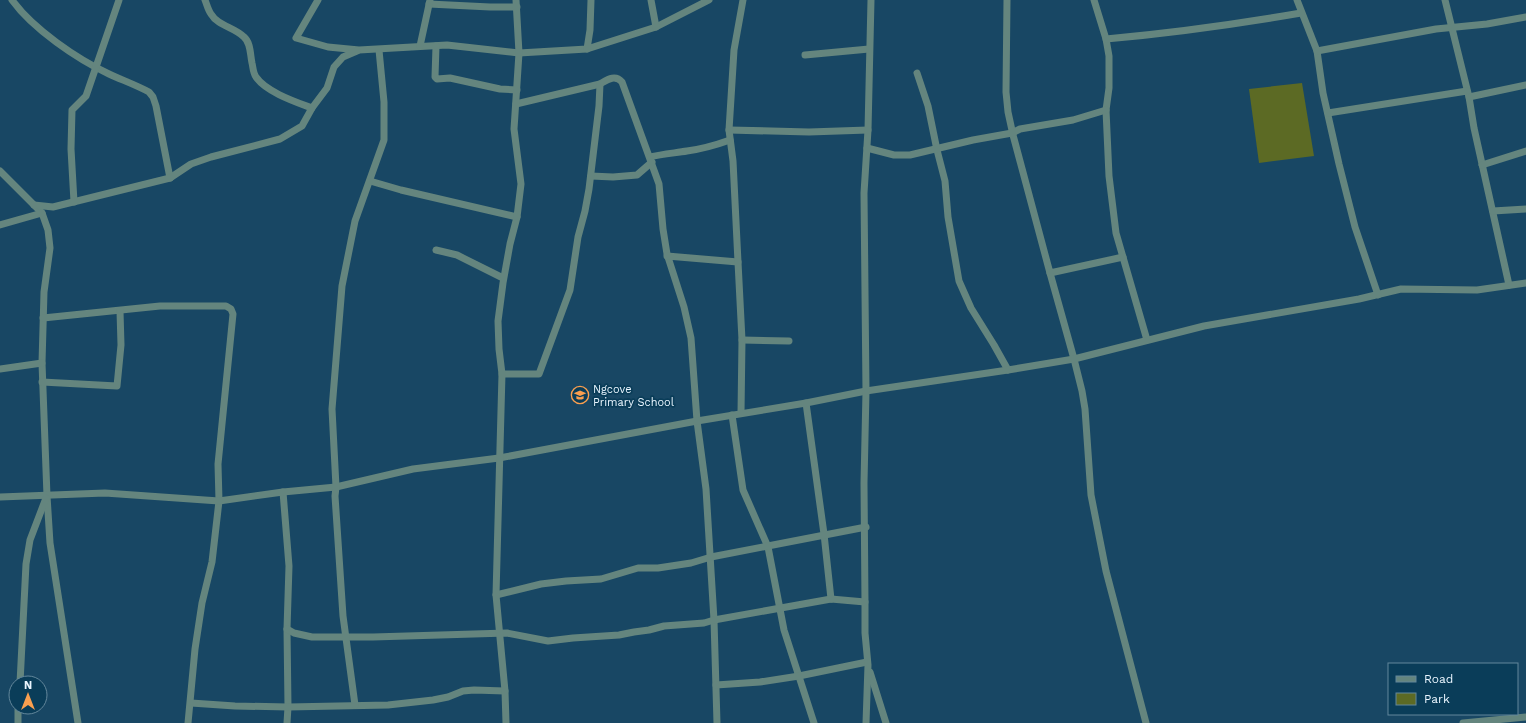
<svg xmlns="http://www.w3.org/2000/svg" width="1526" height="723" font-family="'Work Sans',sans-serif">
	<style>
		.green { fill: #5c6a24 }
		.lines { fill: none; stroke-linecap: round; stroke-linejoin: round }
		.minor { stroke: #64857e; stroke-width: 7 }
		.labels { text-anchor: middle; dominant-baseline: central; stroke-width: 3.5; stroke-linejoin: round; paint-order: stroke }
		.poi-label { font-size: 11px; fill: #e9f5fe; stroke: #0a3d59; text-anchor: start }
	</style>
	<rect width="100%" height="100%" fill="#184764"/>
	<path class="green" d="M 1302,83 L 1314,156 L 1259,163 L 1249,89 Z"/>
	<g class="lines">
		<g class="minor">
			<path d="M 12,0 C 33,29 77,59 109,74 C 122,80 136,85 149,92 L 153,97 L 156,106 L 170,178"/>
			<path d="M 205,0 C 207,5 208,10 211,14 C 218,26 234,27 244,37 C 251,43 250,54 252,63 C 253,67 253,73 256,77 C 266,92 296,102 312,108"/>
			<path d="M 318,0 L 296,38 L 328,47 L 359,50 L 447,45 L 519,53 L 587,49 L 656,27 L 709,0"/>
			<path d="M 651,0 L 656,27"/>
			<path d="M 1007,0 L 1006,92 L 1008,112 L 1013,135 L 1050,273 L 1123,257"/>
			<path d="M 1094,0 L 1106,39 L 1109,56 L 1109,88 L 1106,110 L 1109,176 L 1116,233 L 1147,340"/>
			<path d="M 1297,0 L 1317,51 L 1323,93 L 1339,164 L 1355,227 L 1378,295"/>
			<path d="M 1445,0 L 1469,97 L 1474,128 L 1509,285"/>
			<path d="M 429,4 L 490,7 L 517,7"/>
			<path d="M 1106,39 C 1172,33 1237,24 1301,13"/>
			<path d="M 420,46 L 430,0"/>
			<path d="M 436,46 L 435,77 L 437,79 L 450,78 L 500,89 L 517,90"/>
			<path d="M 587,49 L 590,30 L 591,0"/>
			<path d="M 1317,51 L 1436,29 L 1487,24 L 1526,17"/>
			<path d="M 805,55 L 869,49"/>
			<path d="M 917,73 L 928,106 L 937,150 L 945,181 L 948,217 L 959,281 L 971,308 L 994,345 L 1008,370"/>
			<path d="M 1469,97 L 1526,85"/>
			<path d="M 516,104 L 600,84 C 607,80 615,74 622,82 L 659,184 L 663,229 L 667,254 L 684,307 L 691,338 L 697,421 L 706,489 L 714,620 L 717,723"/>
			<path d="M 1328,113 L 1467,91"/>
			<path d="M 729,130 L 809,132 L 868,130"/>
			<path d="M 867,148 L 894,155 L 910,155 L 973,140 L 1012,133 L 1020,129 L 1073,120 L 1106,110"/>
			<path d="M 650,157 C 662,154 675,153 687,151 C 702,149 716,145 730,140"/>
			<path d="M 1482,165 L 1526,151"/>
			<path d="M 0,171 L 42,213 L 48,230 L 50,248 L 44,292 L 42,363 L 47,496 L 50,543 L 78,723"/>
			<path d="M 591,176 L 613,177 L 637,175 L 652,162"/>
			<path d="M 370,181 L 401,190 L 517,217"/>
			<path d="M 74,202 L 71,149 L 72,110 L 86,96 L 119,0"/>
			<path d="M 34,205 L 53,207 L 170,178 L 191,164 L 211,157 L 280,139 L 302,126 L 312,108 L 327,88 L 334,67 L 343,57 L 357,51"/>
			<path d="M 1493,211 L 1526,209"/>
			<path d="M 0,225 L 42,213"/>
			<path d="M 436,250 L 457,255 L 503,278"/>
			<path d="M 667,256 L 738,262"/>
			<path d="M 1050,273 L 1074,359 L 1082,391 L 1085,409 L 1091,495 L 1106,571 L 1146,723"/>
			<path d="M 43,318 L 160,306 L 226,306 L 231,309 L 233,314 L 218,464 L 219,501 L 212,562 L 202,603 L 195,649 L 188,723"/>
			<path d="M 742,340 L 789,341"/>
			<path d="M 0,369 L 42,363"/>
			<path d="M 502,374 L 539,374 L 570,290 L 578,237 L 585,211 L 589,189 L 599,106 L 600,84"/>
			<path d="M 42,382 L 117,386 L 121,345 L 120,311"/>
			<path d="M 806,403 L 824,534 L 831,599"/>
			<path d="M 741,413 L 742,340 L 738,262 L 733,161 L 729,130 L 734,50 L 743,0"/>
			<path d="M 732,415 L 743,490 L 768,547 L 784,630 L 814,723"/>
			<path d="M 283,492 L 289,566 L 287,629 L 288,707 L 287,723"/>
			<path d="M 0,497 L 105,493 L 219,501 L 283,492 L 336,487 L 413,469 L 499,458 L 697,421 L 806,403 L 866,391 L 1008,370 L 1074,359 L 1204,326 L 1359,299 L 1401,289 L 1477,290 L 1526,283"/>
			<path d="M 496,595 L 541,584 L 566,581 L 601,579 L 638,568 L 658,568 L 691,563 L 711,557 L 866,527"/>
			<path d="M 287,629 L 294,633 L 312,637 L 373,637 L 507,633 L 548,641 L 573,638 L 619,635 L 634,632 L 649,630 L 664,626 L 704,623 L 714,620 L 831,599 L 865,602"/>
			<path d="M 870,672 L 886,723"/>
			<path d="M 20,683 L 26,564 L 30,540 L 46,498"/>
			<path d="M 716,685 L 760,682 L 799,676 L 867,662"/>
			<path d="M 191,703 L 235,706 L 288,707 L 388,705 L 433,700 L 448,697 L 463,691 L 474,690 L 505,691"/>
			<path d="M 355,705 L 343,616 L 335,496 L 336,487 L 332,409 L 342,286 L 355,221 L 384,140 L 384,102 L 379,50"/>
			<path d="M 18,723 L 18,707"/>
			<path d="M 506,723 L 505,691 L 496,595 L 502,374 L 499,349 L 498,321 L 503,283 L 510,244 L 517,217 L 521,184 L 514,129 L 519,53 L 516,0"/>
			<path d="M 866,723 L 868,665 L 865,633 L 865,602 L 864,483 L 866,391 L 864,193 L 868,130 L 871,0"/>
			<path d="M 1463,723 L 1526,717"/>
		</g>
	</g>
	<defs>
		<symbol id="school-ring" viewBox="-11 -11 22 22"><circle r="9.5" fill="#0a3d59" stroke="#fa9f4f" stroke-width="1.5"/><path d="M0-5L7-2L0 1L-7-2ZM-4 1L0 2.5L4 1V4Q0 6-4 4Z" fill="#fa9f4f"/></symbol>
	</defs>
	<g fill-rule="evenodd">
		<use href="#school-ring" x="570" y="385" width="20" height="20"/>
	</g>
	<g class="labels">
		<g class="poi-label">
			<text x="593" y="389">Ngcove<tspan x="593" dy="13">Primary School</tspan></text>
		</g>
	</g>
	<rect x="1388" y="663" width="130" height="52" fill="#0a3d59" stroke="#63879b"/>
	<rect x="1396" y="676" width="20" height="6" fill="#64857e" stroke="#63879b"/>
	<text x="1424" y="683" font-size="12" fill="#e9f5fe">Road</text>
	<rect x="1396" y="693" width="20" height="12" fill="#5c6a24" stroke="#63879b"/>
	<text x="1424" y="703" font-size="12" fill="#e9f5fe">Park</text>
	<g transform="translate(28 695)"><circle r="19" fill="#0a3d59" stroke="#63879b"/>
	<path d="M0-3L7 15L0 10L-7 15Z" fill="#fa9f4f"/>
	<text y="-6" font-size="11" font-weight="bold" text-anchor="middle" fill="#e9f5fe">N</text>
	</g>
</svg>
